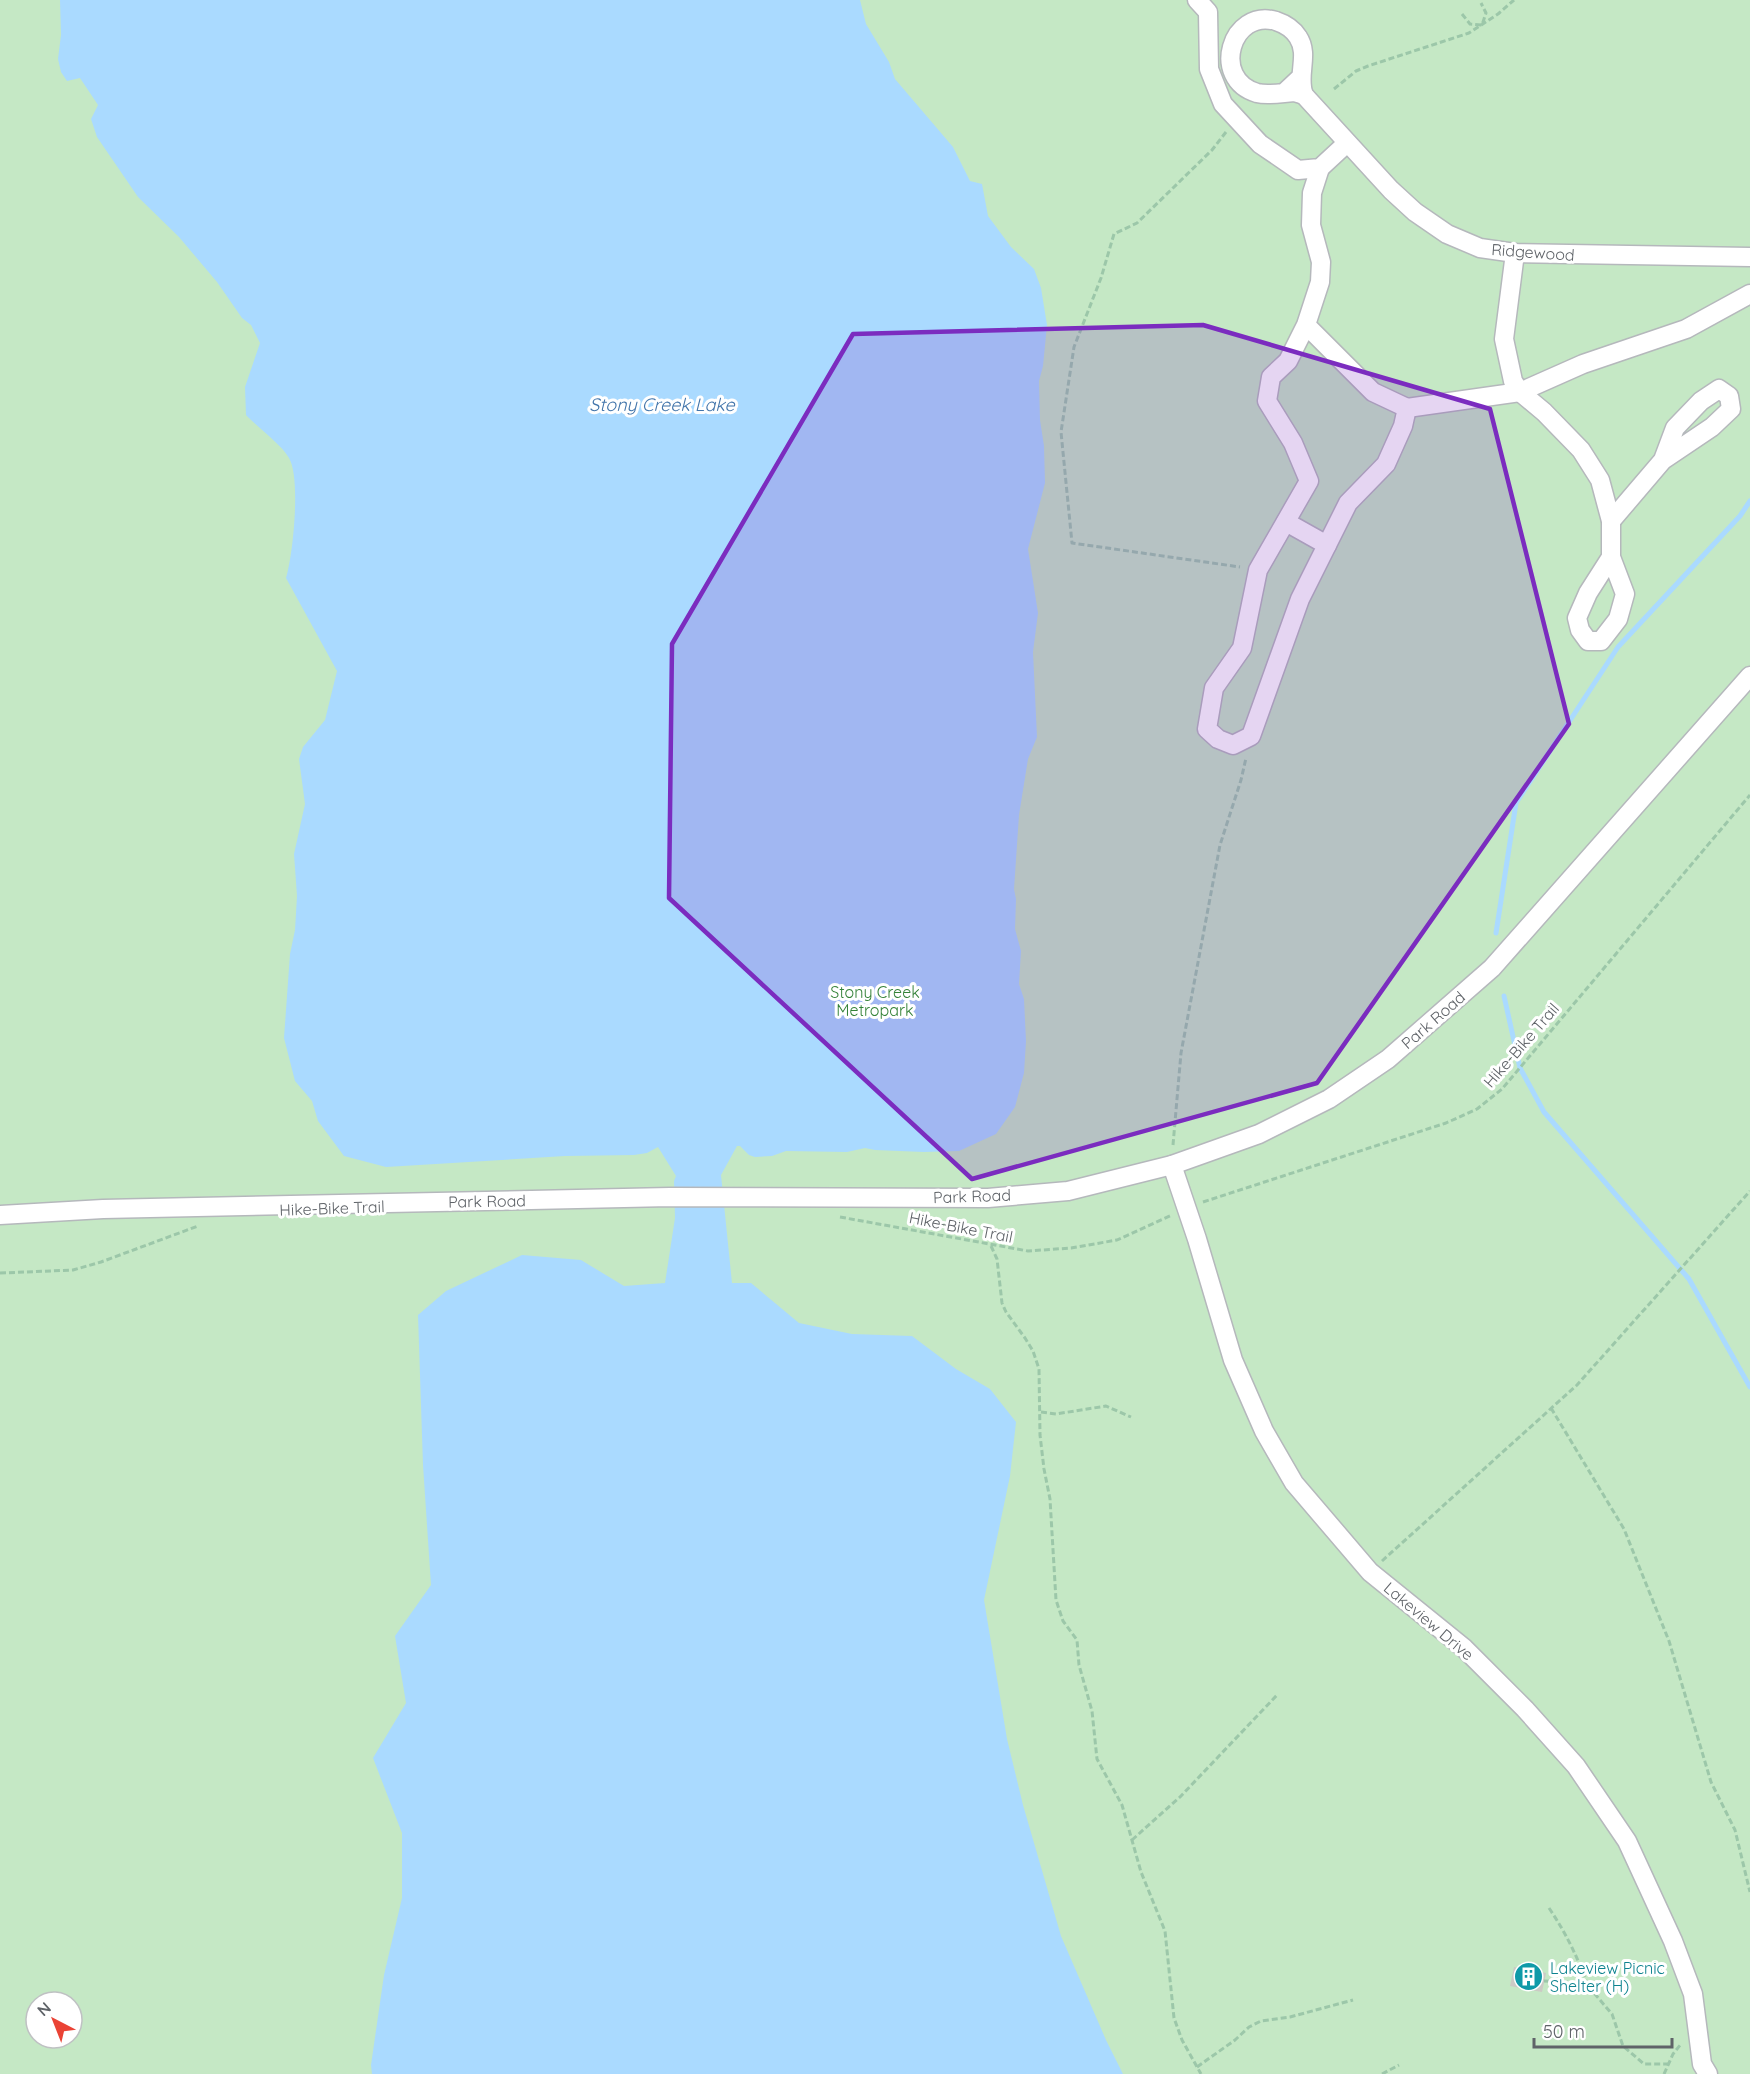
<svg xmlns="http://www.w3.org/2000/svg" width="1750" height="2074" font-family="Quicksand,sans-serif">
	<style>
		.green { fill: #c5e8c5; fill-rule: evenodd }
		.water { fill: #aadaff }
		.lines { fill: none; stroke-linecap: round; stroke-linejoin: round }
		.stream { stroke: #aadaff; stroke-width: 5 }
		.building { fill: #cccac5 }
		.minor-casing { stroke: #b5b8bc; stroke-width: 21 }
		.path { stroke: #9cc7a9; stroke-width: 3; stroke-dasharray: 6 3; stroke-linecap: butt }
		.minor { stroke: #fff; stroke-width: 18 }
		.marked { fill: #7b2cbf; fill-opacity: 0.2; stroke: #7b2cbf; stroke-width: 4.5; stroke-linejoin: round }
		.labels { text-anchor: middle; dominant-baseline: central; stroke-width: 6; stroke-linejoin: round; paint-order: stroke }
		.street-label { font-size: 16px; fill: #5f6368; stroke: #fff }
		.park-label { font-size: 16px; fill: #348238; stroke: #fff }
		.culture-label { font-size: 16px; fill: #0d838f; stroke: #fff; text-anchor: start }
		.water-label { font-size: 18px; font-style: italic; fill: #4174aa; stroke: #fff }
	</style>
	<rect width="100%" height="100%" fill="#f1efe8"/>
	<path class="green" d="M 0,0 L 1750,0 L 1750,2074 L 0,2074 ZM 36,2002 L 72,2002 L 72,2038 L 36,2038 Z"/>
	<path class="water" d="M 60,0 L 860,0 L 866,24 L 889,62 L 895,79 L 953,147 L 970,181 L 982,184 L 988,216 L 1011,247 L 1034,269 L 1041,288 L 1047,325 L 1043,366 L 1039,381 L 1040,420 L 1044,446 L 1045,483 L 1028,549 L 1038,613 L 1033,652 L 1037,737 L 1028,759 L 1019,815 L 1014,889 L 1016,899 L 1015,929 L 1021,951 L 1019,984 L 1024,999 L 1026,1041 L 1024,1073 L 1015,1107 L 996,1134 L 959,1151 L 924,1152 L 875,1150 L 865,1148 L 847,1152 L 786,1151 L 772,1156 L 755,1157 L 749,1155 L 740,1146 L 737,1146 L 721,1175 L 732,1283 L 751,1283 L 799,1323 L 852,1334 L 912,1336 L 956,1369 L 990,1389 L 1016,1422 L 1010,1476 L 984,1600 L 1007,1739 L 1023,1805 L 1061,1936 L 1106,2040 L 1123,2074 L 372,2074 L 371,2065 L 384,1975 L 402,1898 L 402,1833 L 373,1758 L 406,1703 L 395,1636 L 431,1585 L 423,1465 L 418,1315 L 446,1291 L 522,1255 L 581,1260 L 624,1286 L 665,1283 L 675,1218 L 674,1181 L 676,1176 L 658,1147 L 647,1153 L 634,1155 L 565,1156 L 386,1167 L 344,1156 L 318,1121 L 312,1101 L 295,1081 L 284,1038 L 290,954 L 295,930 L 297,896 L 294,854 L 305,804 L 299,759 L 303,747 L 325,720 L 337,671 L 286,578 C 293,555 301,478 289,458 C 282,445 257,427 246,415 L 245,387 L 260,343 L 251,325 L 242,318 L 217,282 L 179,237 L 138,197 L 97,137 L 91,119 L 98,105 L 80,78 L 67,81 L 61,72 L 58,59 L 61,35 Z"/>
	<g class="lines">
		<g class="stream">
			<path d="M 1496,933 L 1516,803 L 1618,647 L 1740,516 L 1750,501"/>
			<path d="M 1504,996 L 1520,1068 L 1544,1112 L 1689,1279 L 1750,1387"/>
		</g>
	</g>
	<path class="building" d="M 1514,1967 L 1546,1973 L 1542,1992 L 1510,1986 Z"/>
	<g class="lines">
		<defs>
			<g id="minor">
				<path d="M 1197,0 L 1208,12 L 1209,69 L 1223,104 L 1260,144 L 1298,170 L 1320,168 L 1347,143"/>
				<path d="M 1284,93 L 1294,92 L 1304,95 C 1296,76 1310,55 1298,37 C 1293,29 1285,24 1276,21 C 1231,8 1210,79 1257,93 C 1265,95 1275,94 1284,93 L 1300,78"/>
				<path d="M 1304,95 L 1391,190 L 1415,212 L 1447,234 L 1480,248 L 1515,253 L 1750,257"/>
				<path d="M 1515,253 L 1504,339 L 1513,381 L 1520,392 L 1544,412 L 1581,450 L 1600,480 L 1611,521 L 1611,557 L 1588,593 L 1577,618 L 1580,630 L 1588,641 L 1601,641 L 1618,619 L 1625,594 L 1611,557"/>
				<path d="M 1306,325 L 1373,392 L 1407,408 L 1403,426 L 1386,464 L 1348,503 L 1300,599 L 1251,736 L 1233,745 L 1218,739 L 1207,729 L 1214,688 L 1242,648 L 1258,570 L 1309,481 L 1293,443 L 1267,401 L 1271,377 L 1288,361 L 1306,325 L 1320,282 L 1321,262 L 1311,225 L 1312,193 L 1320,168"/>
				<path d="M 1407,408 L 1520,392 L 1583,364 L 1686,329 L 1750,294"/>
				<path d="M 1611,521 L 1663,460 L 1712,427 L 1731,409 L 1729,396 L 1719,389 L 1701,401 L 1675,428 L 1663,460"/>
				<path d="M 1286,522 L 1327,545"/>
				<path d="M 1172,1165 L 1197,1239 L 1233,1360 L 1264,1431 L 1294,1483 L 1370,1572 L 1464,1648 L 1525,1709 L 1576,1766 L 1627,1841 L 1673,1941 L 1693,1994 L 1702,2064 L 1708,2074"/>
				<path d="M 0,1215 L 103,1209 L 670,1197 L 988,1198 L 1068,1191 L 1172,1165 L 1259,1134 L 1329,1099 L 1388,1059 L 1492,968 L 1750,676"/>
			</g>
		</defs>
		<use href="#minor" class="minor-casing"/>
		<g class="path">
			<path d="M 1462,14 L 1470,24 L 1482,25 L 1486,13 L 1481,3"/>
			<path d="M 1334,89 L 1356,71 L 1368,66 L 1469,33 L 1498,14 L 1514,0"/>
			<path d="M 1226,132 L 1212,150 L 1137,223 L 1114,234 L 1101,278 L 1074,347 L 1061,432 L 1072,543 L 1240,567"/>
			<path d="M 1173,1145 L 1181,1053 L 1220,845 L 1241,780 L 1246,758"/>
			<path d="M 1203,1202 L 1446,1123 L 1477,1109 L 1502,1089 L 1750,795"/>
			<path d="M 840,1217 L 1028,1251 L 1071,1248 L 1117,1240 L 1172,1215"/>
			<path d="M 991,1246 L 997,1259 L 1002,1303 L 1006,1312 L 1025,1338 L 1033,1351 L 1039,1369 L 1040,1435 L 1044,1469 L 1050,1499 L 1056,1600 L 1063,1621 L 1077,1640 L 1079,1665 L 1092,1711 L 1097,1759 L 1122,1805 L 1141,1872 L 1165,1931 L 1174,2018 L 1182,2040 L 1201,2074"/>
			<path d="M 0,1273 L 73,1270 L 101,1262 L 198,1226"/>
			<path d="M 1551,1408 L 1624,1529 L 1669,1641 L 1711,1782 L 1735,1830 L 1750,1892"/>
			<path d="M 1041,1412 L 1056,1414 L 1106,1406 L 1131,1417"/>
			<path d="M 1382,1561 L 1577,1385 L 1750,1191"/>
			<path d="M 1132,1840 L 1180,1797 L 1278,1694"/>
			<path d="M 1549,1908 C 1566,1933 1578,1958 1588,1986"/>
			<path d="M 1544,1981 L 1569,1982 L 1588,1986 L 1612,2014 L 1623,2046 L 1644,2064 L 1669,2064"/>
			<path d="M 1197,2067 L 1235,2040 L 1249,2027 L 1261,2021 L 1290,2017 L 1353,2000"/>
			<path d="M 1382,2074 L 1399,2065"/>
			<path d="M 1664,2074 L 1673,2054 L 1681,2044"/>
		</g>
		<use href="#minor" class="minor"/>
	</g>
	<path class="marked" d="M 1203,325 L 1490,409 L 1569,724 L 1317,1083 L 972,1179 L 669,898 L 672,644 L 853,334 Z"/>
	<defs>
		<symbol id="building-disc" viewBox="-11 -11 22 22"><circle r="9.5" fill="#0f9aa8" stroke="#fff"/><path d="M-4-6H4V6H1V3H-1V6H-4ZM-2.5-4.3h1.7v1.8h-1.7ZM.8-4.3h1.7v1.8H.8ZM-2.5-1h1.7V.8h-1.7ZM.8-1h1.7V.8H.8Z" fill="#fff"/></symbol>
	</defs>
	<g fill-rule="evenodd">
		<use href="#building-disc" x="1512" y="1960" width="33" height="33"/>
	</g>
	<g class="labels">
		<g class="street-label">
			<text transform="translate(1533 252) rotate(4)">Ridgewood</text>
			<text transform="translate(1433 1020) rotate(-41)">Park Road</text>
			<text transform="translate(1521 1045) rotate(-49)">Hike-Bike Trail</text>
			<text transform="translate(972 1196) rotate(-2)">Park Road</text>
			<text transform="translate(487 1201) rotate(-1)">Park Road</text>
			<text transform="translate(332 1208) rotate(-2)">Hike-Bike Trail</text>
			<text transform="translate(961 1227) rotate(11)">Hike-Bike Trail</text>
			<text transform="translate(1429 1621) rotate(40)">Lakeview Drive</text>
		</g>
		<g class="park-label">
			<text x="875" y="992">Stony Creek<tspan x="875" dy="18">Metropark</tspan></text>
		</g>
		<g class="culture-label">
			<text x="1550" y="1968">Lakeview Picnic<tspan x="1550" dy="18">Shelter (H)</tspan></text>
		</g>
		<g class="water-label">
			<text x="662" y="404">Stony Creek Lake</text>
		</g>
	</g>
	<g transform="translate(54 2020) rotate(318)"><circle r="28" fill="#ffffff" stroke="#bfc1c3" stroke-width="1.5"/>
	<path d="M0-4.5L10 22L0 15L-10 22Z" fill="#ea4335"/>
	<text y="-9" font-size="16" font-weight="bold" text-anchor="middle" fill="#5f6368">N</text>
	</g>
	<path d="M1534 2038v9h138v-9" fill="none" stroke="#5f6368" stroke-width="3"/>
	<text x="1543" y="2038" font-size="18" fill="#5f6368" stroke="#ffffff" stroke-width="4.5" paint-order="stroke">50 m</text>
</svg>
